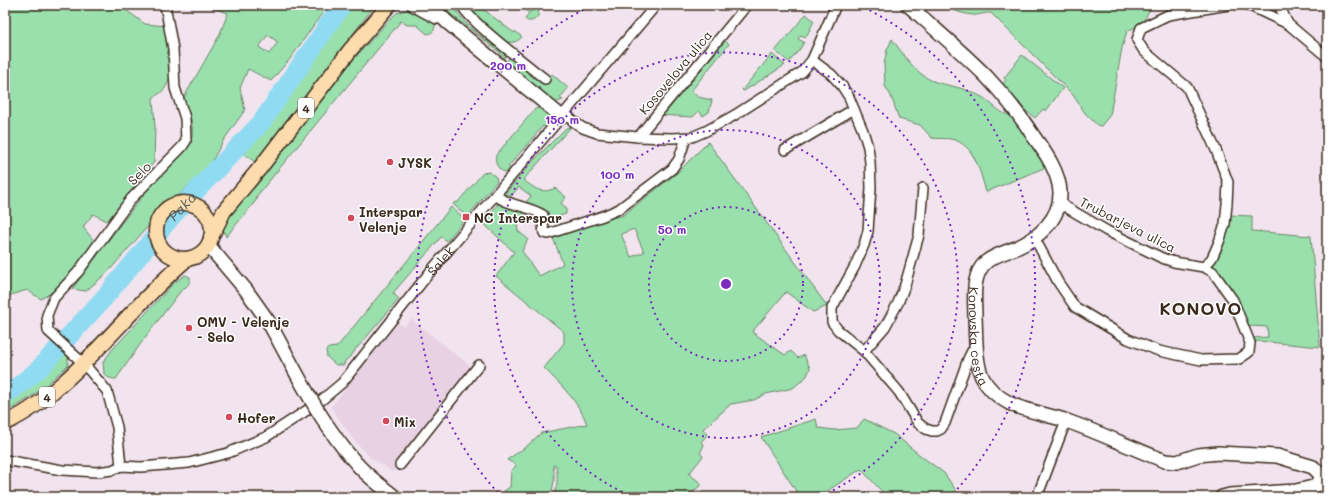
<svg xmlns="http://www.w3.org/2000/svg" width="1332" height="502" font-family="Mali,sans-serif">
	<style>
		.built { fill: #e7d1e2 }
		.green { fill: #99e0ad; stroke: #6a8566; fill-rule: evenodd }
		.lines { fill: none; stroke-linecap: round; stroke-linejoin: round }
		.river { stroke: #91dbf2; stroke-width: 19 }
		.street-casing { stroke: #3b2a1e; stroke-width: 12 }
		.secondary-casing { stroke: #3b2a1e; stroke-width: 16 }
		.primary-casing { stroke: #3b2a1e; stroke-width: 17 }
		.street { stroke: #fff; stroke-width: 9 }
		.secondary { stroke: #fff; stroke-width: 13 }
		.primary { stroke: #fcdcac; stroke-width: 14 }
		.secondary-bridge-casing { stroke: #3b2a1e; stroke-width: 16; stroke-linecap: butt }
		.secondary-bridge { stroke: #fff; stroke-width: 13 }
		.ring { fill: none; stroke: #7b2cbf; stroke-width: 2; stroke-dasharray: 2 4 }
		.poi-dot { fill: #d1495b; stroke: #fff; stroke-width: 1.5 }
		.labels { text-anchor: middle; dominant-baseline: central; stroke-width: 3; stroke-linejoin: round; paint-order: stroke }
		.shield { fill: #fff; stroke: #766a62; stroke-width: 1 }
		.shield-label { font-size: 12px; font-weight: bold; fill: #3b2a1e }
		.street-label { font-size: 13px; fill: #3b2a1e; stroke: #fff }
		.poi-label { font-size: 13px; font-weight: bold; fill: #3b2a1e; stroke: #fff; text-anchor: start }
		.water-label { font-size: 14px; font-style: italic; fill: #555f5e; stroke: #fff }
		.district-label { font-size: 17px; font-weight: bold; letter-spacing: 1px; fill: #3b2a1e; stroke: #fff }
		.centre { fill: #7b2cbf; stroke: #fff; stroke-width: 2 }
		.ring-label { font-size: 12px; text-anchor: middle; font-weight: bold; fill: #7b2cbf; stroke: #fff; stroke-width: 3; stroke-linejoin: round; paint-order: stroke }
	</style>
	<rect width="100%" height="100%" fill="#f1e4ee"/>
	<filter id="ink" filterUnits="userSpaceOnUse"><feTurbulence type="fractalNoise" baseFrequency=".025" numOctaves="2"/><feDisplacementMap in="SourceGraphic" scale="8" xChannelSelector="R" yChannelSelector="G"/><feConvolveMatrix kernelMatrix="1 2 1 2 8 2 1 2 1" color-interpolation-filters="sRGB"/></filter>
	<g filter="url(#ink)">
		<path class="built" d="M 411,319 L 473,368 L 393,472 L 370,457 L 353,439 L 331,407 L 398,323 L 404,327 Z"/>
		<g class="green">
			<path d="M 5,5 L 119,5 L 145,24 L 166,26 C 168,43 176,74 165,88 C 163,92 157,95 153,98 L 155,127 L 154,162 L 107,221 L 93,214 L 83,227 L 95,242 C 81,264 65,286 41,299 L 27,290 L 5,297 Z"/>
			<path d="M 204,5 L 328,5 L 290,59 L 271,81 L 248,69 L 240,88 L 245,110 L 223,141 L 211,163 L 150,224 L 108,272 L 86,291 L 72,289 C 100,253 126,215 156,180 C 164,170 184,156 189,145 C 197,130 189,113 183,99 L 219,36 L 228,13 ZM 268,35 L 278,42 L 269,54 L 259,47 Z"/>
			<path d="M 347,5 L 375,5 L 255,162 L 244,154 L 267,127 L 295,87 Z"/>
			<path d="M 439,5 L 454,5 C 461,25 490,43 507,54 L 504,58 L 498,51 Z"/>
			<path d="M 467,5 L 478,5 L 514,33 L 515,31 L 522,37 C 518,41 514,43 508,42 C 496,40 474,15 467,5 Z"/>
			<path d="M 519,5 L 522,5 L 531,12 L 535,6 L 539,9 L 538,16 C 534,21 530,23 525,19 L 529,13 Z"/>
			<path d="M 943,5 L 1151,5 C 1145,21 1143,24 1127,31 L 1122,48 L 1110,115 L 1101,126 L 1097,125 L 1085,113 L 1073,95 L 991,13 C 985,12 978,16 973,15 C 962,14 952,10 943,5 Z"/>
			<path d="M 405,10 L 414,11 L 435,22 C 435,28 435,33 427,34 L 417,25 L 407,25 L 401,21 L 255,198 L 258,198 L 226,237 L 223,229 L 224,222 L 345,69 L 389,20 L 397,13 Z"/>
			<path d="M 806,14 L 814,21 L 806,37 L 800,35 L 798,39 L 804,42 L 800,49 L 789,62 L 775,51 Z"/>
			<path d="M 892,39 C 901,51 911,67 924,76 C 933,83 945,84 956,87 C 965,89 974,93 982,97 C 991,102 1002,117 1013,115 L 1046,167 L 986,192 C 980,172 975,144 951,139 C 945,138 938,139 932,138 L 920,125 L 899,119 L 891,96 L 885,86 L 884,64 L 887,50 Z"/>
			<path d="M 725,41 L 729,44 L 691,91 L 698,97 L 712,100 L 709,112 L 703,116 L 699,111 L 693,117 L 658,115 L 664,109 L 667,111 Z"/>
			<path d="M 772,54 L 785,65 L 744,91 L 742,90 Z"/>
			<path d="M 1022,55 L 1063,88 L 1046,111 L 1043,109 L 1035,118 L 999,89 L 1006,80 L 1004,78 Z"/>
			<path d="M 510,57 L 544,83 L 552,74 L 568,88 L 560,98 L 563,100 L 557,102 L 555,104 L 522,78 L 507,61 Z"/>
			<path d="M 539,108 C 552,112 551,118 547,129 L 543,126 L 508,167 L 511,169 L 507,173 C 499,171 494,164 496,155 L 535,109 Z"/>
			<path d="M 571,127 L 523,180 C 535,188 541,195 555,188 L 566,197 L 561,203 L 566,208 L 566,214 L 547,220 L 528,205 L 527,201 L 531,196 L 519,187 L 511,196 L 508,194 L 505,197 L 504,195 L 532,162 L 566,128 Z"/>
			<path d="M 708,142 L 827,306 L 813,312 L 786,292 L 752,332 L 785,355 L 791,351 L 798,358 L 804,355 L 810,368 L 807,376 L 793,388 L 766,394 L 754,400 L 731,404 L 703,429 L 707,435 L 701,442 L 704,445 L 700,453 L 703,456 L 689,474 L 702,484 L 687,497 L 553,497 C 558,487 558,476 556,465 L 553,465 C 555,476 555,488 548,497 L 507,497 L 504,491 L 510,487 L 511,471 L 516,466 L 513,463 L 507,460 L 527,446 L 541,433 L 587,424 C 579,402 560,384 544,368 L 564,343 L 564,332 L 496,276 L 514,252 L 483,223 L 500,201 L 528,211 L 517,223 L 518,231 L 528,239 L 522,251 L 539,276 L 563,264 L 553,238 L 570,232 L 573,229 L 603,219 L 622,216 L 677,173 ZM 634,229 L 644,252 L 631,257 L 621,234 Z"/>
			<path d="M 489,172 L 496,177 L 497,181 L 467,217 L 453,204 L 455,202 L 457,203 L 483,173 Z"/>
			<path d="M 451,207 L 465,219 L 447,241 L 441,237 L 393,293 L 399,299 L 358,347 L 357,347 L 352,355 L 345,361 L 344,365 L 336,365 L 327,357 L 326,350 L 329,348 L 337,347 Z"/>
			<path d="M 1230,215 L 1252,216 L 1252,231 L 1311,236 L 1320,347 L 1258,341 L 1253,343 L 1253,338 L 1268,337 L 1267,327 L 1249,326 L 1235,298 L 1213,266 L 1219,254 Z"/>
			<path d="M 185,275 L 190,277 C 191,281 188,285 185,288 L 183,288 L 144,339 L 116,379 C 111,379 108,378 104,374 L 103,362 L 112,350 L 173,284 Z"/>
			<path d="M 62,350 L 68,357 L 68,365 C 49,383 29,401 5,412 L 5,398 L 25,386 L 40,374 Z"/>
			<path d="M 816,419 L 818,428 L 834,430 L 857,428 L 864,419 L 894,434 L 921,456 L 944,473 L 957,492 L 939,497 L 887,497 L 861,469 L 818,497 L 800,497 L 761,437 Z"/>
		</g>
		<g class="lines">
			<path class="river" id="s1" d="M 5,394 L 17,387 L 39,369 L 105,297 L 173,215 L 261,123 L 342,5"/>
			<defs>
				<g id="street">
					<path d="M 462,5 C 466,19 530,67 545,79"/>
					<path d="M 1248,5 L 1288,24 L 1327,57"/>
					<path d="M 1279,5 L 1288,24"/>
					<path d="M 812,60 L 831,74 L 842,86 L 849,97 L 863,131 L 868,147 L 870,162 L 871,188 L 868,231 L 864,245 L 855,266 L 832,308 L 832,322 L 838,330 L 864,351 L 876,365 L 899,392 L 918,423 L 926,429 L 932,431 L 937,431 L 941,429 L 945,423 L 968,359 L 972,351 L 977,347"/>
					<path d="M 565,113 L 574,122 L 583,128 L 597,133 L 638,137 L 672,138 L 692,137 L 706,131 L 735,115 L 802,72 L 812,60 L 836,5"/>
					<path d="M 638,137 L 747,5"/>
					<path d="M 785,150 L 854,109"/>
					<path d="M 496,196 C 510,206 529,206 543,215 C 545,222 542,227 544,233 L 548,234 L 603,216 L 619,209 L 672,169 L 679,159 L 686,138"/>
					<path d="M 1059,203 L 1107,231 L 1162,258 L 1174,262 L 1204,267 L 1212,258 L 1219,242 L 1225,224 L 1227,204 L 1228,182 L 1216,150 L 1187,87 L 1144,51 L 1137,40 L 1141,28 L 1168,15 L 1228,5"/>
					<path d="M 1034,237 L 1058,282 L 1075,307 L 1128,339 L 1159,351 L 1201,360 L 1239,359 L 1249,352 L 1250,343 L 1233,300 L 1213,272 L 1204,267"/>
					<path d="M 864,351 L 885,327 L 898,303 L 905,285 L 919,235 L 923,188"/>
					<path id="s2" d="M 5,460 L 62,470 L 97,472 L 112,470 L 121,466 L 141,467 L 189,463 L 228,453 L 266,437 L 318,403 L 342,383 L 430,272 L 656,5"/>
					<path d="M 400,465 L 479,365"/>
					<path d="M 121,466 L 117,427 L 107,391 L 84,364 L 48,331 L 47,315 L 54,298 L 78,272 L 131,199 L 182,147 L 186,141 L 185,118 L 175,88 L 173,49 L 165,5"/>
					<path d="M 1037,497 L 1066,421"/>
				</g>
				<g id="secondary">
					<path d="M 414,5 L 437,17"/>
					<path d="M 430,5 L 447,22 L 562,117"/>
					<path id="s3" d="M 908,5 C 934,28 961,51 986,76 C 1004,95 1020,115 1034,137 C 1045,152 1059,172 1060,192 C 1061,218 1039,238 1016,248 C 1006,252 994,255 986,262 C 971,275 975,300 975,317 C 976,335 975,361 982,377 C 988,389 998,397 1009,403 C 1025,411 1050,415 1067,421 C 1100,433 1132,448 1165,461 L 1177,462 L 1198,455 L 1218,453 L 1277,456 L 1313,467 L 1324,478 L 1327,495"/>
					<path d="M 208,245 L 246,290 L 268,321"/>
					<path d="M 1222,497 L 1230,495 L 1296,491 L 1313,487 L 1324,478"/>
				</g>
				<g id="primary">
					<circle cx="184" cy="231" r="28"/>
					<path d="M 211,237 L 224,211 L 260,168 L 351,49 L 389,5"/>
					<path d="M 5,423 C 28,413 47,397 65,381 C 108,342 143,296 187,259"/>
				</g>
			</defs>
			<use href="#street" class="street-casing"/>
			<use href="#secondary" class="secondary-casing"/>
			<use href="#primary" class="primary-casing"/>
			<use href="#street" class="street"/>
			<use href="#secondary" class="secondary"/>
			<use href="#primary" class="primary"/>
			<defs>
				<path id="secondary-bridge" d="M 268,321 C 295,369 319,422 356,463 C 367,476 382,487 395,497"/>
			</defs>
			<use href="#secondary-bridge" class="secondary-bridge-casing"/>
			<use href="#secondary-bridge" class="secondary-bridge"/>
		</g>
	</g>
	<g class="ring">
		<circle cx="726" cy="284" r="77"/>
		<circle cx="726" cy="284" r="154"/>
		<path d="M633 497A232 232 0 1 1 819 497"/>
		<path d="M502 497A309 309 0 0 1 593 5M859 5A309 309 0 0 1 950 497"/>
	</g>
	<g class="poi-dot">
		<circle cx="390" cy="162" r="4"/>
		<rect x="462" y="213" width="8" height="8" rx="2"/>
		<circle cx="351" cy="218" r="4"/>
		<circle cx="189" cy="328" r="4"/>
		<circle cx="229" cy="417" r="4"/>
		<circle cx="386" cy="421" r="4"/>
	</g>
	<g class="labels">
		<g class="shield">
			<rect x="298" y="98" width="16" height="20" rx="3"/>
			<rect x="39" y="387" width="16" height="20" rx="3"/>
		</g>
		<g class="shield-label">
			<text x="306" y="108">4</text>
			<text x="47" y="397">4</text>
		</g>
		<g class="street-label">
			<text transform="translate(675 72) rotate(-50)">Kosovelova ulica</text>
			<text transform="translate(139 173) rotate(-45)">Selo</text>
			<text transform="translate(1128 224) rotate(27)">Trubarjeva ulica</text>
			<text stroke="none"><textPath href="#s2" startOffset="518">Šalek</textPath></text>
			<text stroke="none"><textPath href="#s3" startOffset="431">Konovska cesta</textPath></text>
		</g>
		<g class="poi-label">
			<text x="398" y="162">JYSK</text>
			<text x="359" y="211">Interspar<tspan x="359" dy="15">Velenje</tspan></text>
			<text x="474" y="217">NC Interspar</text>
			<text x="197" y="321">OMV - Velenje<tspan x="197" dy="15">- Selo</tspan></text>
			<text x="237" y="417">Hofer</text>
			<text x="394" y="421">Mix</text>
		</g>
		<g class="water-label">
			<text stroke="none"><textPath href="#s1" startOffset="259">Paka</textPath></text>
		</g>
		<g class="district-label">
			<text x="1201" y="308">KONOVO</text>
		</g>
	</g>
	<circle cx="726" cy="284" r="6" class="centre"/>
	<g class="ring-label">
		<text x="508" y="70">200 m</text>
		<text x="562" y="124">150 m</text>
		<text x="617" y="179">100 m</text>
		<text x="672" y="234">50 m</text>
	</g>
	<rect width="1332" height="502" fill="none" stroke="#fff" stroke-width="20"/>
	<rect x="10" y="10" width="1312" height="482" fill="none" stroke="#3b2a1e" stroke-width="1.5" filter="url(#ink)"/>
</svg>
